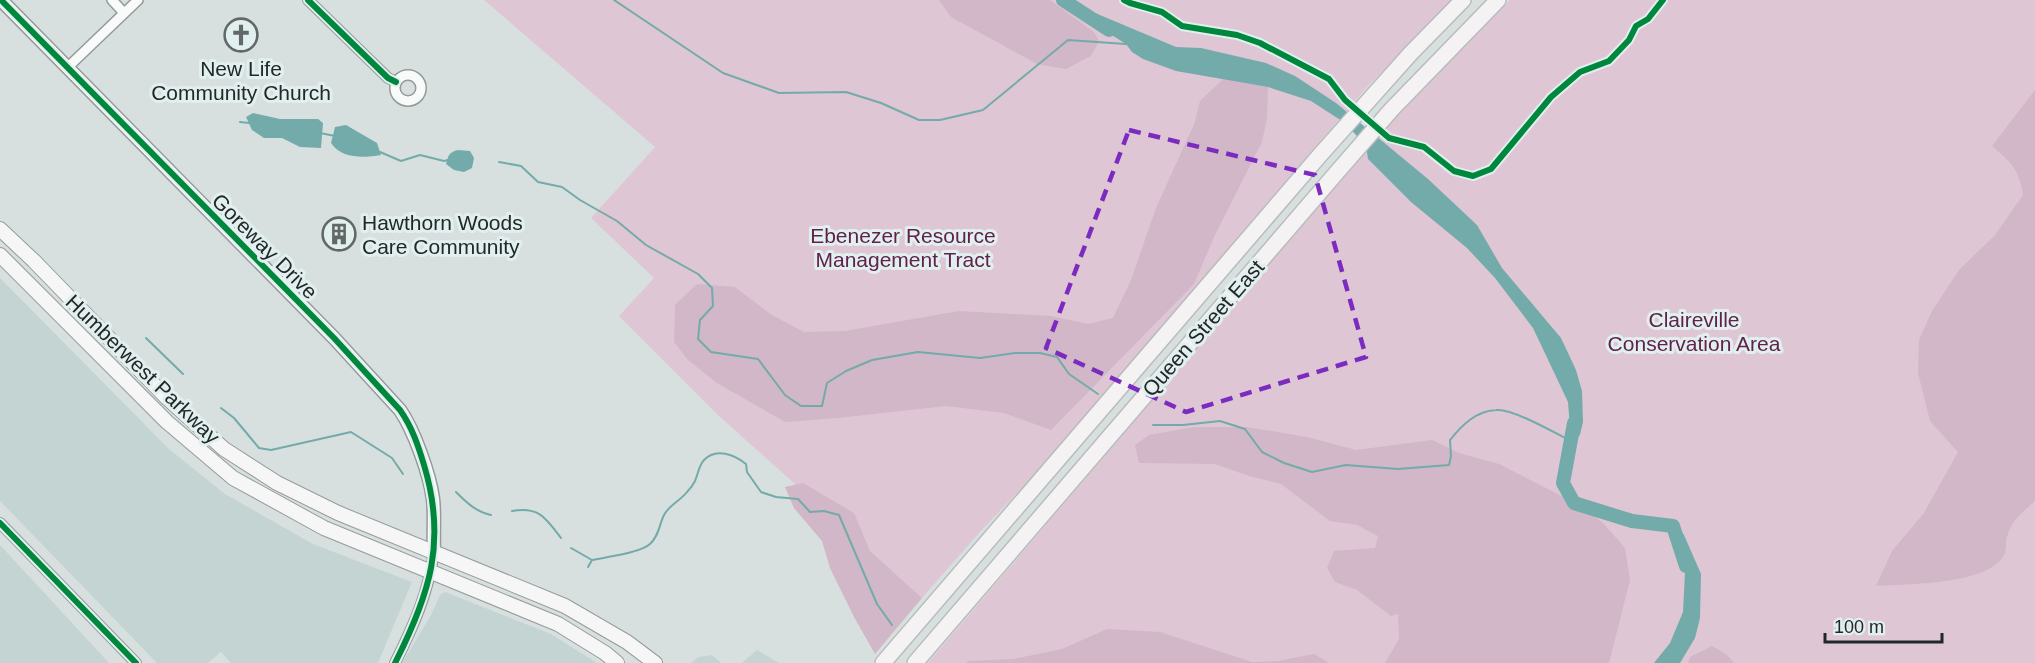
<svg xmlns="http://www.w3.org/2000/svg" width="2035" height="663" font-family="Helvetica,sans-serif">
	<style>
		.built { fill: #c4d4d3 }
		.green { fill: #dfc6d5 }
		.forest { fill: #d1b7c7 }
		.water { fill: #72aba9 }
		.lines { fill: none; stroke-linecap: round; stroke-linejoin: round }
		.stream { stroke: #72aba9; stroke-width: 2 }
		.river { stroke: #72aba9; stroke-width: 14 }
		.minor-casing { stroke: #959b9a; stroke-width: 12 }
		.tertiary-casing { stroke: #959b9a; stroke-width: 15 }
		.secondary-casing { stroke: #959b9a; stroke-width: 16 }
		.primary-casing { stroke: #b8bcbc; stroke-width: 18 }
		.minor { stroke: #f9fafa; stroke-width: 9 }
		.tertiary { stroke: #f9fafa; stroke-width: 12 }
		.secondary { stroke: #f7f6f7; stroke-width: 14 }
		.primary { stroke: #f4f2f3; stroke-width: 15 }
		.cycleway-casing { stroke: #e1f0ef; stroke-width: 10 }
		.cycleway { stroke: #00873e; stroke-width: 6 }
		.marked { fill: none; stroke: #7b2cbf; stroke-width: 4.5; stroke-dasharray: 12 8; stroke-linejoin: round }
		.labels { text-anchor: middle; dominant-baseline: central; stroke-width: 6; stroke-linejoin: round; paint-order: stroke }
		.poi-label { font-size: 21px; fill: #222727; stroke: #e1f0ef }
		.park-label { font-size: 21px; fill: #61214b; stroke: #e1f0ef }
		.street-label { font-size: 21px; fill: #222727; stroke: #e1f0ef }
	</style>
	<rect width="100%" height="100%" fill="#d8e0df"/>
	<g class="built">
		<path d="M 0,278 L 169,449 L 225,494 L 313,544 L 412,582 L 378,663 L 231,663 L 221,652 L 208,663 L 157,663 L 0,501 Z"/>
		<path d="M 0,545 L 109,663 L 0,663 Z"/>
		<path d="M 445,592 L 551,634 L 597,663 L 402,663 L 431,615 L 440,595 Z"/>
		<path d="M 757,650 L 779,663 L 742,663 Z"/>
		<path d="M 712,655 L 721,663 L 691,663 L 698,657 Z"/>
	</g>
	<g class="green">
		<path d="M 484,0 L 1452,0 L 1367,87 L 1037,472 L 979,533 L 922,598 L 719,416 L 619,316 L 654,278 L 591,218 L 655,147 Z"/>
		<path d="M 1510,0 L 2035,0 L 2035,663 L 928,663 L 1321,203 L 1424,86 Z"/>
	</g>
	<g class="forest">
		<path d="M 939,0 L 1050,0 L 1094,32 L 1099,41 L 1091,56 L 1066,69 L 1037,64 L 951,17 Z"/>
		<path d="M 1223,79 L 1268,87 L 1267,118 L 1262,142 L 1214,237 L 1194,284 L 1051,430 L 1004,413 L 946,406 L 838,418 L 785,422 L 717,383 L 688,360 L 674,342 L 675,305 L 697,284 L 735,287 L 770,314 L 804,332 L 845,331 L 959,311 L 1051,316 L 1088,324 L 1113,318 L 1131,280 L 1156,208 L 1195,122 L 1200,101 Z"/>
		<path d="M 2035,90 L 2035,501 C 2023,512 2011,520 2007,537 C 2005,542 2007,550 2004,555 C 1989,585 1906,584 1876,586 L 1892,551 L 1924,513 L 1958,452 L 1930,421 L 1918,373 L 1919,340 L 1932,311 L 1959,270 L 1995,235 L 2023,195 C 2019,168 2011,163 1992,146 Z"/>
		<path d="M 1194,427 L 1247,427 L 1307,437 L 1356,450 L 1432,440 L 1459,453 L 1499,464 L 1583,507 L 1604,524 L 1625,548 L 1630,580 L 1609,663 L 1385,663 L 1399,639 L 1398,614 L 1391,616 L 1357,590 L 1335,582 L 1327,568 L 1334,551 L 1375,548 L 1378,536 L 1357,525 L 1330,521 L 1281,484 L 1249,476 L 1215,464 L 1139,463 L 1135,445 L 1149,435 Z"/>
		<path d="M 803,483 L 854,513 L 870,551 L 922,598 L 875,654 L 854,617 L 830,568 L 822,541 L 794,508 L 785,487 Z"/>
		<path d="M 1107,629 L 1160,632 L 1252,662 L 1278,661 L 1314,654 L 1329,663 L 966,663 L 968,661 L 1013,659 L 1062,649 Z"/>
		<path d="M 1712,646 L 1727,655 L 1734,663 L 1688,663 L 1690,657 Z"/>
	</g>
	<g class="water">
		<path d="M 1088,10 L 1176,47 L 1201,48 L 1266,63 L 1295,76 L 1336,103 L 1428,179 L 1477,225 L 1502,268 L 1561,338 L 1576,370 L 1582,391 L 1583,422 L 1580,435 L 1571,441 L 1568,402 L 1533,328 L 1495,278 L 1467,248 L 1411,202 L 1368,159 L 1366,146 L 1345,123 L 1311,101 L 1268,87 L 1176,71 L 1143,59 L 1132,52 L 1126,44 L 1096,25 Z"/>
		<path d="M 253,113 L 280,119 L 318,119 L 323,123 L 321,148 L 300,147 L 282,138 L 264,138 L 252,130 L 246,117 Z"/>
		<path d="M 346,125 L 377,143 L 381,155 C 363,158 342,159 331,143 L 335,127 Z"/>
		<path d="M 458,150 L 470,151 L 474,158 L 472,168 L 464,172 L 454,170 L 446,164 C 448,156 449,152 458,150 Z"/>
		<path d="M 1668,522 L 1674,522 L 1684,535 L 1701,574 L 1700,618 L 1695,638 L 1680,663 L 1654,663 L 1670,643 L 1683,612 L 1685,572 L 1680,547 Z"/>
	</g>
	<g class="lines">
		<g class="stream">
			<path d="M 614,0 L 723,73 L 779,93 L 846,92 L 881,103 L 919,120 L 940,120 L 983,110 L 1068,40 L 1126,44"/>
			<path d="M 240,122 L 249,123"/>
			<path d="M 320,133 L 335,136"/>
			<path d="M 380,152 L 401,161 L 420,155 L 444,161 L 448,160"/>
			<path d="M 499,162 L 521,166 L 538,182 L 562,187 L 580,200 L 617,221 L 646,245 L 698,274 L 712,288 L 713,306 L 700,320 L 698,339 L 711,352 L 758,359 L 785,395 L 801,406 L 822,406 L 827,383 L 846,371 L 872,360 L 918,352 L 980,358 L 1015,353 L 1040,353 L 1057,357 L 1069,374 L 1098,394"/>
			<path d="M 146,338 L 183,374"/>
			<path d="M 221,408 L 234,418 L 259,448 L 271,450 L 351,432 L 392,458 L 403,474"/>
			<path d="M 1153,425 L 1183,425 L 1220,421 L 1245,429 L 1262,452 L 1284,463 L 1312,472 L 1346,465 L 1398,469 L 1449,465 L 1451,456 L 1450,440 C 1462,425 1476,411 1496,410 C 1512,408 1555,433 1571,441"/>
			<path d="M 456,492 C 466,502 476,512 491,515"/>
			<path d="M 512,511 C 539,506 546,518 561,538"/>
			<path d="M 571,548 L 592,560 C 606,557 640,553 650,544 C 659,536 659,525 664,515 C 669,505 680,501 687,492 C 690,489 693,485 695,481 C 698,474 699,465 704,460 C 716,447 735,455 746,464 L 747,472 L 761,492 L 776,497 L 798,499 L 810,512 L 824,511 L 839,515 L 877,604 L 892,625"/>
			<path d="M 588,567 L 592,560"/>
		</g>
		<g class="river">
			<path d="M 1063,0 L 1109,30"/>
			<path d="M 1574,423 L 1563,483 L 1574,503 L 1632,521 L 1673,526 L 1686,566"/>
		</g>
		<defs>
			<g id="minor">
				<path d="M 112,0 L 124,13"/>
				<path d="M 308,0 L 388,78 L 396,82"/>
				<path d="M 68,67 L 138,0"/>
				<circle cx="408" cy="88" r="13"/>
				<path d="M 0,523 L 136,663"/>
				<path d="M 395,663 C 413,627 429,592 434,551"/>
			</g>
			<path id="tertiary" d="M 1,0 L 334,338 L 400,410 C 414,430 430,475 433,499 C 435,515 433,534 434,551"/>
			<g id="secondary">
				<path d="M 0,229 L 34,261 L 166,397 L 224,449 L 277,483 L 338,513 L 565,606 L 627,642 L 655,663"/>
				<path d="M 0,255 L 167,422 L 233,478 L 324,528 L 558,624 L 605,653 L 617,663"/>
			</g>
			<g id="primary">
				<path d="M 883,663 L 1320,155 L 1411,53 L 1463,0"/>
				<path d="M 915,663 L 1338,171 L 1392,109 L 1498,0"/>
			</g>
		</defs>
		<use href="#minor" class="minor-casing"/>
		<use href="#tertiary" class="tertiary-casing"/>
		<use href="#secondary" class="secondary-casing"/>
		<use href="#primary" class="primary-casing"/>
		<use href="#minor" class="minor"/>
		<use href="#tertiary" class="tertiary"/>
		<use href="#secondary" class="secondary"/>
		<use href="#primary" class="primary"/>
		<defs>
			<g id="cycleway">
				<path d="M 1,0 L 334,338 L 400,410 C 412,427 418,445 424,465 C 447,541 430,594 395,663"/>
				<path d="M 308,0 L 388,78 L 396,82"/>
				<path d="M 1124,0 L 1130,3 L 1162,12 L 1182,26 L 1237,35 L 1260,43 L 1329,79 L 1345,100 L 1389,138 L 1424,147 L 1454,171 L 1473,176 L 1491,169 L 1551,97 L 1580,72 L 1609,61 L 1629,40 L 1636,26 L 1648,19 L 1663,0"/>
				<path d="M 0,523 L 136,663"/>
			</g>
		</defs>
		<use href="#cycleway" class="cycleway-casing"/>
		<use href="#cycleway" class="cycleway"/>
	</g>
	<path class="marked" d="M 1129,130 L 1315,175 L 1366,357 L 1186,412 L 1046,348 Z"/>
	<defs>
		<symbol id="church-ring" viewBox="-11 -11 22 22"><circle r="9.5" fill="#e1f0ef" stroke="#626867" stroke-width="1.5"/><path d="M-1.2-6h2.4v3.5h3.3v2.4h-3.3V6h-2.4V-.1h-3.3v-2.4h3.3Z" fill="#626867"/></symbol>
		<symbol id="building-ring" viewBox="-11 -11 22 22"><circle r="9.5" fill="#e1f0ef" stroke="#626867" stroke-width="1.5"/><path d="M-4-6H4V6H1V3H-1V6H-4ZM-2.5-4.3h1.7v1.8h-1.7ZM.8-4.3h1.7v1.8H.8ZM-2.5-1h1.7V.8h-1.7ZM.8-1h1.7V.8H.8Z" fill="#626867"/></symbol>
	</defs>
	<g fill-rule="evenodd">
		<use href="#church-ring" x="222" y="16" width="38" height="38"/>
		<use href="#building-ring" x="320" y="215" width="38" height="38"/>
	</g>
	<g class="labels">
		<g class="poi-label">
			<text x="241" y="68">New Life<tspan x="241" dy="24">Community Church</tspan></text>
			<text x="362" y="222" text-anchor="start">Hawthorn Woods<tspan x="362" dy="24">Care Community</tspan></text>
		</g>
		<g class="park-label">
			<text x="903" y="235">Ebenezer Resource<tspan x="903" dy="24">Management Tract</tspan></text>
			<text x="1694" y="319">Claireville<tspan x="1694" dy="24">Conservation Area</tspan></text>
		</g>
		<g class="street-label">
			<text transform="translate(265 246) rotate(45)">Goreway Drive</text>
			<text transform="translate(1203 328) rotate(-49)">Queen Street East</text>
			<text transform="translate(143 369) rotate(44)">Humberwest Parkway</text>
		</g>
	</g>
	<path d="M1825 633v9h117v-9" fill="none" stroke="#222727" stroke-width="3"/>
	<text x="1834" y="633" font-size="18" fill="#222727" stroke="#e1f0ef" stroke-width="4.5" paint-order="stroke">100 m</text>
</svg>
